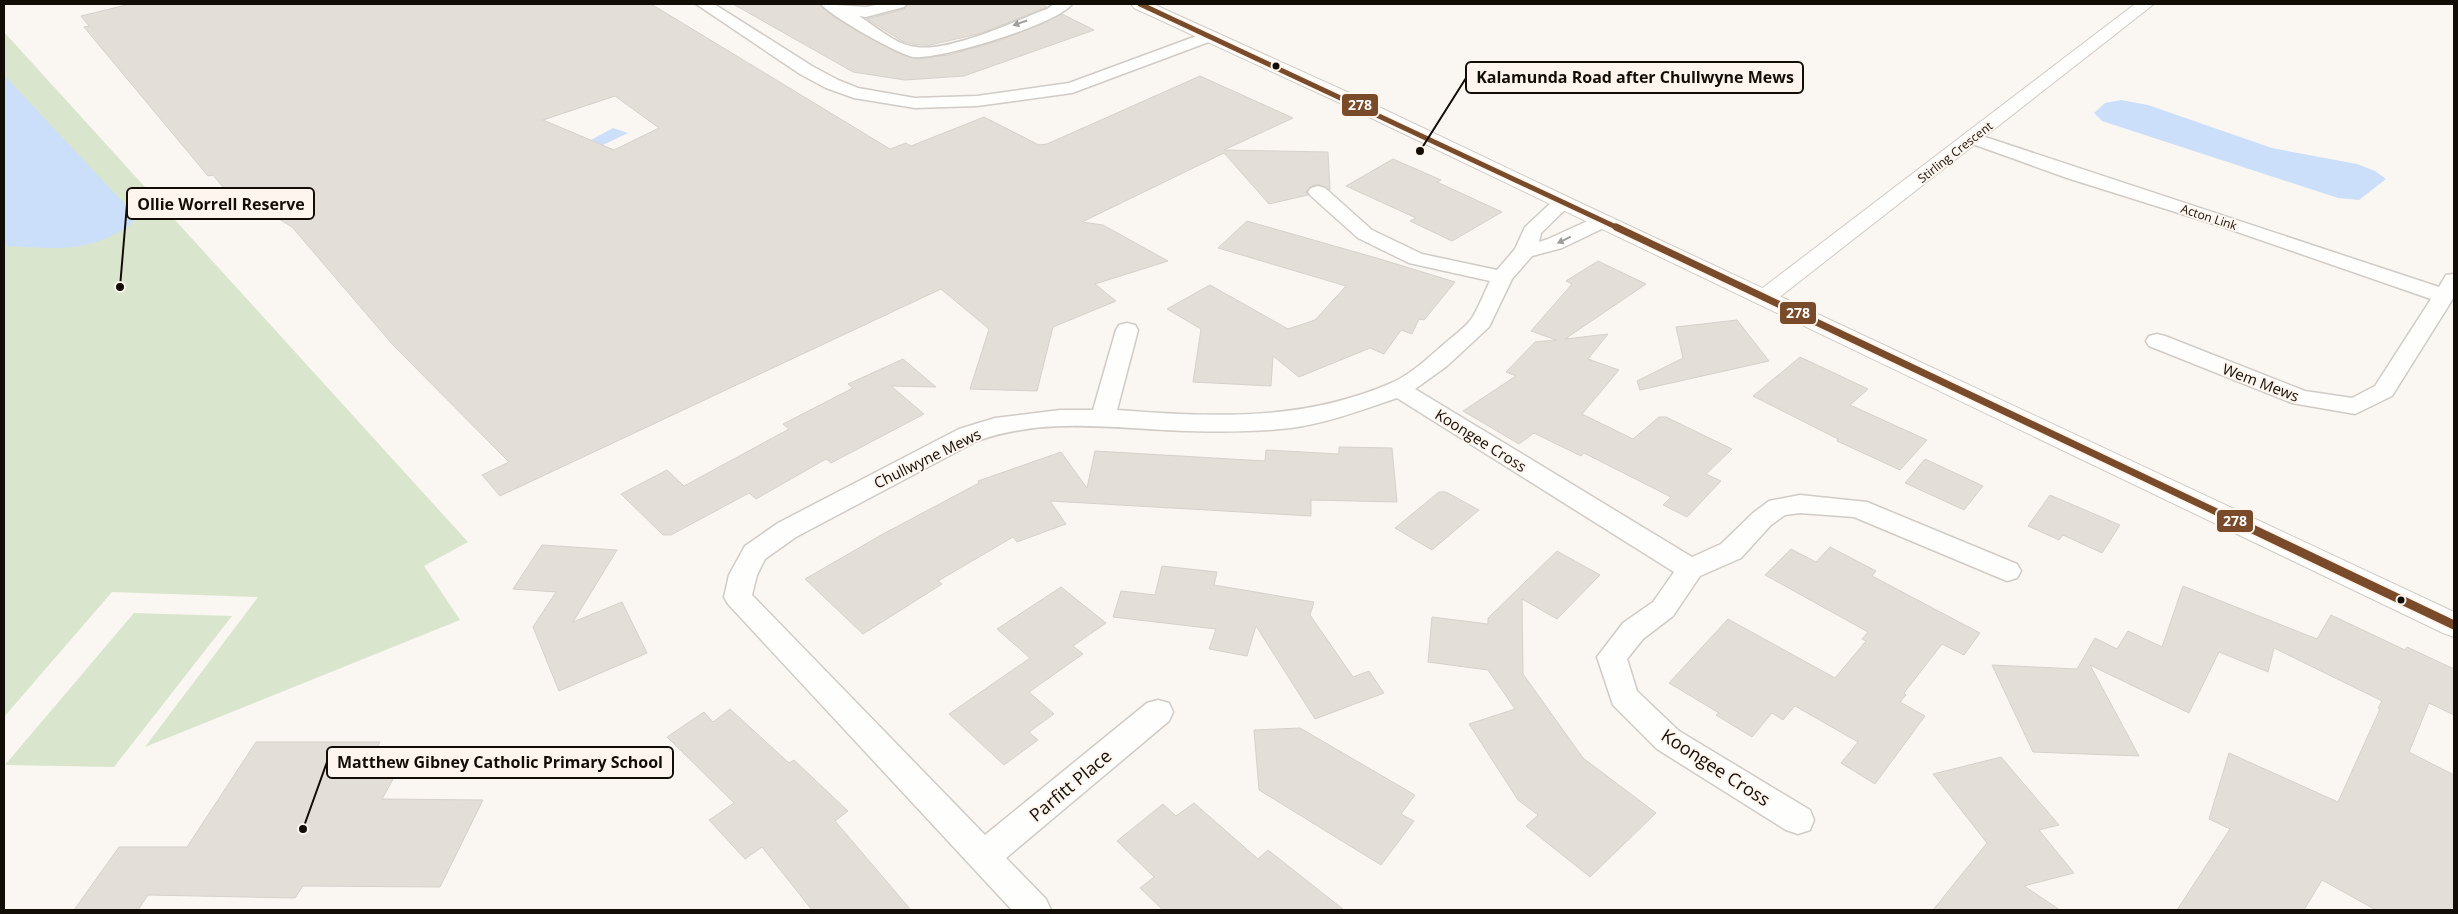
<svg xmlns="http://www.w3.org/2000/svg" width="2458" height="914" font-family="'Open Sans',sans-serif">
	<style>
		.green { fill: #d9e6cd }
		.water { fill: #ccdffa }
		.building { fill: #e3ded8; stroke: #d6d1cb; fill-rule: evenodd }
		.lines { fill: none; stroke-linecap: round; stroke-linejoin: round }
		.street-casing { stroke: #d0cbc5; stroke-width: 3 }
		.secondary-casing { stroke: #d0cbc5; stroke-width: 2 }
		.primary-casing { stroke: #d0cbc5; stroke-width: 2 }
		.street { fill: #fefefd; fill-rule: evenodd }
		.secondary { fill: #fefefd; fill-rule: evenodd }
		.primary { fill: #fefefd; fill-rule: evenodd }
		.bus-1-far2-casing { stroke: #fef6ee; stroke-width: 8 }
		.bus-1-far1-casing { stroke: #fef6ee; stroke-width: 11 }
		.bus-1-casing { stroke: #fef6ee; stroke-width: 13 }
		.bus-1-far2 { stroke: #7a4b2a; stroke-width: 5 }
		.bus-1-far1 { stroke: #7a4b2a; stroke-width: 7 }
		.bus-1 { stroke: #7a4b2a; stroke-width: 9 }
		.oneway { fill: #a09e9b }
		.bus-dot { fill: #130d07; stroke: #fef6ee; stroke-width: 2 }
		.labels { text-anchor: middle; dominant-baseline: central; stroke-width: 4; stroke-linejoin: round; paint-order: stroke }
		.far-street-label { font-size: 12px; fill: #130d07; stroke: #fef6ee }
		.street-label { font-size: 15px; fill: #130d07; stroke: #fef6ee }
		.near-street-label { font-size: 18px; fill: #130d07; stroke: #fef6ee }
		.leader { fill: none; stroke: #130d07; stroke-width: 2 }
		.callout-dot { fill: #130d07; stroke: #fef6ee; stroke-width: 2 }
		.callout { fill: #fef6ee; stroke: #130d07; stroke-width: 2 }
		.callout-label { font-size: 16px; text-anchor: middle; font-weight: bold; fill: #130d07 }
		.line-badge { stroke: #fef6ee; stroke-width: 2 }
		.badge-label { font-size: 14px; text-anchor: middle; font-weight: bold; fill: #fff }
	</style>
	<rect width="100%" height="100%" fill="#faf6f2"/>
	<g class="green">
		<path d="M 4,32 L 468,542 L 424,566 L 460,620 L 145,747 L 258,597 L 112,592 L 4,717 Z"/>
		<path d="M 134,613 L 232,616 L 114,767 L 5,765 Z"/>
	</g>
	<g class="water">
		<path d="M 4,75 L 133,213 L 133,223 C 88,255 56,248 4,246 Z"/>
		<path d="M 2121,100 L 2148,105 L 2272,148 L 2357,164 L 2375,171 L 2386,179 L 2359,200 L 2338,198 L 2102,121 L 2094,113 L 2105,103 Z"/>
		<path d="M 613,128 L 628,133 L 603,145 L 591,140 Z"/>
	</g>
	<g class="building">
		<path d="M 130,4 L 651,4 L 890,149 L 906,143 L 911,146 L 984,117 L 1039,145 L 1047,144 L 1200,76 L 1293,118 L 1224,150 L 1328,152 L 1330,190 L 1317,184 L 1310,187 L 1306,192 L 1308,195 L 1269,204 L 1224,153 L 1082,222 L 1103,225 L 1168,261 L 1095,284 L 1116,301 L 1053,327 L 1037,391 L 970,389 L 989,329 L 941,289 L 500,496 L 482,475 L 509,462 L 393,345 L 292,227 L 232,190 L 227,192 L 213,175 L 208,176 L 84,27 L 89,26 L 81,16 ZM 615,96 L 659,128 L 614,150 L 543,120 Z"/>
		<path d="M 733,4 L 819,4 L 836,18 L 864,35 L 914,59 L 948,55 L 998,41 L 1062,14 L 1094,30 L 964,76 L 905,80 L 853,72 Z"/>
		<path d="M 909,4 L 1041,4 L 1047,7 L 982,33 L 930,45 L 916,45 L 902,41 L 867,19 L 904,9 Z"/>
		<path d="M 1393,159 L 1441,180 L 1437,182 L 1502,212 L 1452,241 L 1410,221 L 1416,218 L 1346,186 Z"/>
		<path d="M 1247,221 L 1380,259 L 1455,282 L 1424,320 L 1419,319 L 1412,334 L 1401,330 L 1384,354 L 1370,348 L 1299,377 L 1273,356 L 1271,386 L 1193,382 L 1201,329 L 1167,309 L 1210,285 L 1288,329 L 1315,320 L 1346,286 L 1218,248 Z"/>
		<path d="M 1598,261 L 1646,284 L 1565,339 L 1608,334 L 1588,359 L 1619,370 L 1582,414 L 1633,439 L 1659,417 L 1666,417 L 1732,449 L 1706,474 L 1721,481 L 1687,517 L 1663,505 L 1671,497 L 1584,453 L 1581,456 L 1534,433 L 1519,444 L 1463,411 L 1516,376 L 1506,372 L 1535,342 L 1556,340 L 1531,331 L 1572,284 L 1566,281 Z"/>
		<path d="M 1737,320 L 1769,361 L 1640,390 L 1637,381 L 1683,358 L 1676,327 Z"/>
		<path d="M 1800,357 L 1868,389 L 1850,405 L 1927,440 L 1900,470 L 1837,441 L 1838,439 L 1753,396 Z"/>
		<path d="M 903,359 L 936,387 L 891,386 L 924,414 L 831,463 L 826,459 L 756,499 L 749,493 L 671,535 L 663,535 L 621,494 L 667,470 L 684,486 L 789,429 L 783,424 L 853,388 L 848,384 Z"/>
		<path d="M 1339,447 L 1392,448 L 1397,502 L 1311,500 L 1311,516 L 1050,501 L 1066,524 L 1017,542 L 1013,537 L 938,581 L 942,584 L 863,634 L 805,579 L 883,534 L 979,483 L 978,481 L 1061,452 L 1087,488 L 1095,451 L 1265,461 L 1266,450 L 1339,454 Z"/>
		<path d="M 1925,459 L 1983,486 L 1964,510 L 1905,483 Z"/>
		<path d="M 1439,492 L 1446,492 L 1479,510 L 1432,550 L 1395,528 Z"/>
		<path d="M 2050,495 L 2120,525 L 2102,553 L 2063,535 L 2059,540 L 2028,526 Z"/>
		<path d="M 542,545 L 617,550 L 573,622 L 622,602 L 647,653 L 559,691 L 533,627 L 556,592 L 513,589 Z"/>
		<path d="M 1830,547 L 1876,571 L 1872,576 L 1980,633 L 1964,655 L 1942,644 L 1904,693 L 1906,695 L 1900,702 L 1925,716 L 1875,784 L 1841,763 L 1858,742 L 1795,706 L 1783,720 L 1772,713 L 1752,737 L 1716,715 L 1719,713 L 1669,683 L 1728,619 L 1835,678 L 1866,641 L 1862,639 L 1868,632 L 1765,575 L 1791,549 L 1816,562 Z"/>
		<path d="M 1557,551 L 1600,575 L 1557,619 L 1522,599 L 1523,674 L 1583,758 L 1656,813 L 1590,877 L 1526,826 L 1538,815 L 1518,800 L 1469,724 L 1515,709 L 1488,670 L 1428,662 L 1432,617 L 1488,624 L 1488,618 Z"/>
		<path d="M 1162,566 L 1217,572 L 1214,585 L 1314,602 L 1310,615 L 1353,677 L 1369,671 L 1384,693 L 1315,719 L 1256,626 L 1247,656 L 1209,649 L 1216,629 L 1113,617 L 1121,591 L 1155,595 Z"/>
		<path d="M 2183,586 L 2317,639 L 2331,615 L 2405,650 L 2407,647 L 2454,669 L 2454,715 L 2429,703 L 2409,752 L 2454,775 L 2454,910 L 2376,910 L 2322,880 L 2304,910 L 2177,910 L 2230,829 L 2209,819 L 2229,753 L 2338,802 L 2380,709 L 2378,708 L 2382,701 L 2274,648 L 2268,672 L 2219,652 L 2189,713 L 2090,665 L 2139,756 L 2033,752 L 1992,665 L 2077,669 L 2095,638 L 2117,649 L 2128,631 L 2162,647 Z"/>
		<path d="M 1061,587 L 1106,623 L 1073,646 L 1083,654 L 1029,692 L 1054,714 L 1029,732 L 1038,740 L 1004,765 L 949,714 L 1030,658 L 997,629 Z"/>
		<path d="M 730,709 L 789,763 L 794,760 L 848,811 L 835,821 L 911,910 L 812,910 L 762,847 L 745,859 L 709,820 L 734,803 L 667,737 L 704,712 L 713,722 Z"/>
		<path d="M 1300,728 L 1415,795 L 1401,814 L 1414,821 L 1381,865 L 1259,790 L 1254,730 Z"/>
		<path d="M 256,742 L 380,742 L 362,774 L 396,774 L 382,799 L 483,800 L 440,887 L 303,886 L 295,898 L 148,895 L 138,910 L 74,910 L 119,847 L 187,847 Z"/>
		<path d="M 2001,757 L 2059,825 L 2039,830 L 2074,873 L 2024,886 L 2060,910 L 1933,910 L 1987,843 L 1933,774 Z"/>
		<path d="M 1194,803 L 1258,859 L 1268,850 L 1344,910 L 1163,910 L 1140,888 L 1154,877 L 1117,841 L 1163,804 L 1176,816 Z"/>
	</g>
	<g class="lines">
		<defs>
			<g id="street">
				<path d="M 696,4 L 714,4 L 812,66 L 838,80 L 858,88 L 915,98 L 977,96 L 1069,83 L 1202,34 L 1214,34 L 1216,37 L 1214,40 L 1072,93 L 977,106 L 915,108 L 854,98 L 826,88 L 800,74 Z"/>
				<path d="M 821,4 L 866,7 L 881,4 L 907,4 L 904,7 L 866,17 L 859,16 C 875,26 896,45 916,47 C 950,52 1015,21 1047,9 L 1054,4 L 1072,4 C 1058,24 940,60 914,57 C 899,55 829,15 821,4 Z"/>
				<path d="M 1973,133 L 2439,287 L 2446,275 L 2454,274 L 2454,297 L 2392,396 L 2355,414 L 2292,403 L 2149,346 L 2146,341 L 2149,336 L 2157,334 L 2165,336 L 2305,391 L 2352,398 L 2375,386 L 2431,299 L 2220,226 L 2067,178 L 1967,142 L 1964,138 L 1967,134 Z"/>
				<path d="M 1318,186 L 1325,188 L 1372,230 L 1422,254 L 1497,270 L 1515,249 L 1525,227 L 1555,199 L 1562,197 L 1569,199 L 1572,203 L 1541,233 L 1539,242 L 1548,239 L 1594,218 L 1601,216 L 1608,218 L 1611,222 L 1608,226 L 1562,248 L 1532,256 L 1512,279 L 1489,327 L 1447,366 L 1415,389 L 1692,557 L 1721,544 L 1753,513 L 1769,501 L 1800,495 L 1867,502 L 2017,564 L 2021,571 L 2017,578 L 2007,581 L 1854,517 L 1800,513 L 1785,515 L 1771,525 L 1741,558 L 1700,576 L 1673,616 L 1643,639 L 1627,659 L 1637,691 L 1679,731 L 1810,810 L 1814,820 L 1810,830 L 1798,834 L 1786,830 L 1657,749 L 1613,705 L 1597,657 L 1623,623 L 1653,602 L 1674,572 L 1397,398 C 1362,410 1327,423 1291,428 C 1257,432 1222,432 1188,431 C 1115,429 1048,416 977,441 L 796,537 L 765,559 L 757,575 L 752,595 L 985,835 L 1147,703 L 1158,700 L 1169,703 L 1173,712 L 1169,721 L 1006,858 L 1046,899 L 1051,910 L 1012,910 L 728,604 L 724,597 L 729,575 L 745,546 L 778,523 L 959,429 L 995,418 L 1060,410 L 1093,410 L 1116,330 L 1119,325 L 1127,323 L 1135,325 L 1138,330 L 1117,410 C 1211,417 1300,422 1389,384 C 1409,376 1428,358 1444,344 C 1453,336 1465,328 1472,318 C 1479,307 1484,293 1490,281 L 1409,263 L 1358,238 L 1311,196 L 1308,192 L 1311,188 Z"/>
			</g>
			<path id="secondary" d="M 2135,4 L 2154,4 L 1772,303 L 1764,305 L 1756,303 L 1752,298 L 1756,293 Z"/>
			<path id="primary" d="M 1131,4 L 1153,4 L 1356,96 L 1570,198 L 2454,612 L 2454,637 L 2443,633 L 1342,104 L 1134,8 Z"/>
		</defs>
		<use href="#street" class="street-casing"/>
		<use href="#secondary" class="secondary-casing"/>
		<use href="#primary" class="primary-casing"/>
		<use href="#street" class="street"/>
		<use href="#secondary" class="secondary"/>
		<use href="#primary" class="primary"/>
		<defs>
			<path id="bus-1-far2" d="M 1140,4 L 1618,228"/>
			<path id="bus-1-far1" d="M 1616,227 L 2244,525"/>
			<path id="bus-1" d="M 2242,524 L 2454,625"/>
		</defs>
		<use href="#bus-1-far2" class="bus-1-far2-casing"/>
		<use href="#bus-1-far1" class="bus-1-far1-casing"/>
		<use href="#bus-1" class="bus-1-casing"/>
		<use href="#bus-1-far2" class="bus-1-far2"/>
		<use href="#bus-1-far1" class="bus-1-far1"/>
		<use href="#bus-1" class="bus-1"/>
	</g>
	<defs><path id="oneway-solid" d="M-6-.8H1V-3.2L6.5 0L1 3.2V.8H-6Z" transform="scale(1.25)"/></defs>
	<g class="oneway">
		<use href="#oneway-solid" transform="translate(1020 23) rotate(161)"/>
		<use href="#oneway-solid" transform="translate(1564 240) rotate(154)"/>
	</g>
	<g class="bus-dot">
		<circle cx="1276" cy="66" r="4.5"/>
		<circle cx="2401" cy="600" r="4.5"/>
	</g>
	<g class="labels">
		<g class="far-street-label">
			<text transform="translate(1955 152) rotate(-38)">Stirling Crescent</text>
			<text transform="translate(2209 217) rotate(18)">Acton Link</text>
		</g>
		<g class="street-label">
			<text transform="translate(2261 382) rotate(21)">Wem Mews</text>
			<text transform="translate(1481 440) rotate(32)">Koongee Cross</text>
			<text transform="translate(927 458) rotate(-26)">Chullwyne Mews</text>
		</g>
		<g class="near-street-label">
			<text transform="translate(1716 767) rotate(33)">Koongee Cross</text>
			<text transform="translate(1070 785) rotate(-40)">Parfitt Place</text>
		</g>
	</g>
	<path class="leader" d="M1420 151L1466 78M120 287L127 204M303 829L327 762"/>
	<g class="callout-dot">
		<circle cx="1420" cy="151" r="5"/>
		<circle cx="120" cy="287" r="5"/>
		<circle cx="303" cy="829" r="5"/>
	</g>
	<g class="callout">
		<rect x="1466" y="62" width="337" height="31" rx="5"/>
		<rect x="127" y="188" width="187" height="31" rx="5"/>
		<rect x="327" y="747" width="346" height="31" rx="5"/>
	</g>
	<g class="callout-label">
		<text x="1635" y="83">Kalamunda Road after Chullwyne Mews</text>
		<text x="221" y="210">Ollie Worrell Reserve</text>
		<text x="500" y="768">Matthew Gibney Catholic Primary School</text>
	</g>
	<g class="line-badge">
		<rect x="1341" y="93" width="38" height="24" rx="5" fill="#7a4b2a"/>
		<rect x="1779" y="301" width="38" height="24" rx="5" fill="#7a4b2a"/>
		<rect x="2216" y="509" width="38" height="24" rx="5" fill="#7a4b2a"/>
	</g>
	<g class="badge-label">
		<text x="1360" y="110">278</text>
		<text x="1798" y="318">278</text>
		<text x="2235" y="526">278</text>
	</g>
	<rect width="2458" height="914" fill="none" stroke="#130d07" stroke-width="10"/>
</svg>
